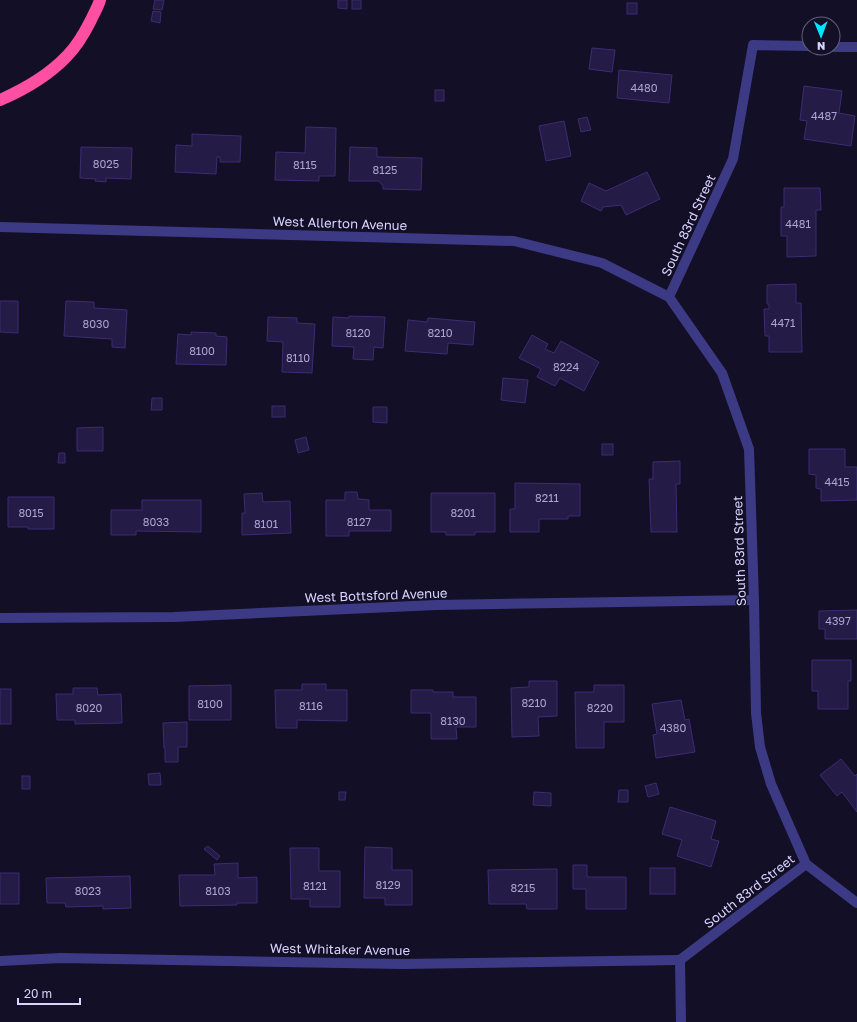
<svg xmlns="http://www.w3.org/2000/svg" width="857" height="1022" font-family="'Golos Text',sans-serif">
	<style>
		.building { fill: #241b47; stroke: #3b2d73 }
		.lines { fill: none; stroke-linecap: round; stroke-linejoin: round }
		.minor { stroke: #3d3a85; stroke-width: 10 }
		.motorway { stroke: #ff4fa3; stroke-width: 12 }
		.labels { text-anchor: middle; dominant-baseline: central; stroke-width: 3; stroke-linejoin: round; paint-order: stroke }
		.number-label { font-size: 11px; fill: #aca6d1 }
		.street-label { font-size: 13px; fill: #d9d4ff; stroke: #130f26 }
	</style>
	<rect width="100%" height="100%" fill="#130f26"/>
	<g class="building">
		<path d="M 155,0 L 164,0 L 162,10 L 153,9 Z"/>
		<path d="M 338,0 L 347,0 L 347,9 L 338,8 Z"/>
		<rect x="352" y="0" width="9" height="9"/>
		<rect x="627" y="3" width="10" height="11"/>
		<path d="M 153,11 L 161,12 L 160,23 L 151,21 Z"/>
		<path d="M 592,48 L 615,50 L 612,72 L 589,69 Z"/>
		<path d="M 619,70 L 672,75 L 669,103 L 617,98 Z"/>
		<path d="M 804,86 L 842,91 L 839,113 L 855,116 L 851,146 L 804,139 L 807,121 L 800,120 Z"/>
		<rect x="435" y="90" width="9" height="11"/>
		<path d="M 587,117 L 591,130 L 581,132 L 578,119 Z"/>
		<path d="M 564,121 L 571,156 L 546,161 L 539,126 Z"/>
		<path d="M 306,127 L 336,128 L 335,176 L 319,176 L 319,181 L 275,180 L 276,152 L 305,153 Z"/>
		<path d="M 192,134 L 241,136 L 240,162 L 220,162 L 220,157 L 217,157 L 216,174 L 175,172 L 176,145 L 192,146 Z"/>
		<path d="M 81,147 L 132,148 L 131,179 L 106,178 L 106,182 L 95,181 L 96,179 L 80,178 Z"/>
		<path d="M 350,147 L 377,148 L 377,157 L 422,158 L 421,190 L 383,189 L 383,186 L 379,181 L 349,181 Z"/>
		<path d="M 647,172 L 660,199 L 626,215 L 621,205 L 603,207 L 601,211 L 581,201 L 589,183 L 606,191 Z"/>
		<path d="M 784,188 L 820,188 L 821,210 L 816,210 L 816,256 L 787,257 L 787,236 L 781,236 L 781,207 L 784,207 Z"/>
		<path d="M 796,284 L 796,303 L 801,303 L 802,352 L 769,352 L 769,336 L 765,336 L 764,309 L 769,309 L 769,304 L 767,304 L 767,285 Z"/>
		<path d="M 0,301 L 18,301 L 18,333 L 0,332 Z"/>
		<path d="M 66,301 L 94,302 L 94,308 L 127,310 L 125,348 L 112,347 L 112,339 L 64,336 Z"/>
		<path d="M 349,316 L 385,317 L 383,348 L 374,347 L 373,360 L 353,359 L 354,347 L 332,346 L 333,317 L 349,318 Z"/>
		<path d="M 268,317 L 297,318 L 297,323 L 315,324 L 312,373 L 282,372 L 283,342 L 267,341 Z"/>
		<path d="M 428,318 L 475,322 L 473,345 L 448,343 L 447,354 L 405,351 L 408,320 L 427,322 Z"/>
		<path d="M 191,332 L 216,333 L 216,336 L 227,337 L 226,365 L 176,364 L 178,334 L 191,335 Z"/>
		<path d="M 532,335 L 548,344 L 545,349 L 554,353 L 561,341 L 599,362 L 584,391 L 560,378 L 555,386 L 537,377 L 541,369 L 519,358 Z"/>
		<path d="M 503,378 L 528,380 L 525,403 L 501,400 Z"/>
		<path d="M 152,398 L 162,398 L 162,410 L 151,410 Z"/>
		<rect x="272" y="406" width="13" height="11"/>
		<path d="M 373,407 L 387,407 L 387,423 L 373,422 Z"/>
		<path d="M 103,427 L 103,451 L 77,451 L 77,428 Z"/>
		<path d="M 306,437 L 309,450 L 298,453 L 295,440 Z"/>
		<rect x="602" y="444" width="11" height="11"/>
		<path d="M 809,449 L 845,449 L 845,467 L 857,467 L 857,500 L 821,501 L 821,489 L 816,488 L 816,475 L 809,474 Z"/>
		<path d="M 59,453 L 65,453 L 65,463 L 58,463 Z"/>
		<path d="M 680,461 L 680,484 L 676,484 L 677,532 L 651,532 L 649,479 L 653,479 L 653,462 Z"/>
		<path d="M 515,483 L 580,484 L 580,516 L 568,516 L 568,519 L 539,519 L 539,532 L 510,532 L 510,509 L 515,509 Z"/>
		<path d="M 345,492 L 357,492 L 358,499 L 369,500 L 369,510 L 391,510 L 391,531 L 349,531 L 349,536 L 326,536 L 326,500 L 345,500 Z"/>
		<path d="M 262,493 L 263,502 L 290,501 L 291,533 L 242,535 L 242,513 L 245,513 L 244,494 Z"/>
		<path d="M 431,493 L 495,493 L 495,532 L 475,532 L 475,535 L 446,535 L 446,532 L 431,532 Z"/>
		<path d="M 8,497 L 54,497 L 54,529 L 28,529 L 28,527 L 8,527 Z"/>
		<path d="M 142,500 L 201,500 L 201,532 L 136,531 L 136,535 L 111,535 L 111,510 L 142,510 Z"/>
		<path d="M 857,610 L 857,639 L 825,639 L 825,629 L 819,629 L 819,611 Z"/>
		<path d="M 812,660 L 851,660 L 851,681 L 848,681 L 848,709 L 818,709 L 818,691 L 812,691 Z"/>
		<path d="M 529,681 L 557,681 L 557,716 L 538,717 L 539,736 L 512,737 L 511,688 L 529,687 Z"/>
		<path d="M 302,684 L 326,684 L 326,690 L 347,690 L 347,721 L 297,720 L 297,728 L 276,728 L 275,690 L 302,690 Z"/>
		<path d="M 231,685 L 231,720 L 189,720 L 189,686 Z"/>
		<path d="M 594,685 L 624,685 L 624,722 L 604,722 L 604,748 L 576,748 L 575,692 L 594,692 Z"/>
		<path d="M 73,688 L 97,688 L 98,695 L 121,694 L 122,723 L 75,724 L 75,720 L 57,720 L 56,694 L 73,694 Z"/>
		<rect x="0" y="689" width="11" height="35"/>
		<path d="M 411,690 L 433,690 L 433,692 L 453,692 L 453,697 L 476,697 L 476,727 L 456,727 L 457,739 L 431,739 L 431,713 L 411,713 Z"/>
		<path d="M 681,700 L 685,720 L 689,719 L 695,752 L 656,758 L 653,735 L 657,734 L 652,704 Z"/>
		<path d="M 187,722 L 187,747 L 178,747 L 178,762 L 165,762 L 165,748 L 164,748 L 163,723 Z"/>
		<path d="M 841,759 L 855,776 L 857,774 L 857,812 L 842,792 L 837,796 L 820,775 Z"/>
		<path d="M 160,773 L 161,785 L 149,785 L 148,774 Z"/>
		<rect x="22" y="776" width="8" height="13"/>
		<path d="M 656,783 L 659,794 L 648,797 L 645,786 Z"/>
		<path d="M 619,790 L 628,790 L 628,802 L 618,802 Z"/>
		<path d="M 339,792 L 346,792 L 345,800 L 339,800 Z"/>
		<path d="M 534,792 L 551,793 L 551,806 L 533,805 Z"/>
		<path d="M 670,807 L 716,821 L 711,839 L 719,841 L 711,867 L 677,856 L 682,840 L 662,834 Z"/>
		<path d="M 208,846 L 220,856 L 217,860 L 204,849 Z"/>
		<path d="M 365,847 L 392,848 L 392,870 L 412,870 L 412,905 L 385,905 L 385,898 L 364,898 Z"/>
		<path d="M 290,848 L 319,848 L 319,871 L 340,871 L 340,907 L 310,907 L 310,899 L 291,899 Z"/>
		<path d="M 238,863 L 238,878 L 257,877 L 257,903 L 237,903 L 237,905 L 180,906 L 179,875 L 215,875 L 214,864 Z"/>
		<path d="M 573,865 L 587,865 L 587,877 L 626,877 L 626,909 L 586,909 L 586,889 L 573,889 Z"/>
		<rect x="650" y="868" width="25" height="26"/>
		<path d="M 557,869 L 557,909 L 527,909 L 526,904 L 489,904 L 488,870 Z"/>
		<rect x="0" y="873" width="19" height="31"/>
		<path d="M 130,876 L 131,908 L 103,909 L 103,906 L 66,907 L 65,903 L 47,903 L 46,878 Z"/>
	</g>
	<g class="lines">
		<g class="minor">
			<path d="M 833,47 L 857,47"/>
			<path d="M 0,227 L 514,241 L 602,263 L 669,297 L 722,373 L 749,449 L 754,600 L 756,713 L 760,747 L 771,784 L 806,864 L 857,903"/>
			<path d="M 669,297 L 733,159 L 753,45 L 809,46"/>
			<path d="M 0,618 L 174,617 L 436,605 L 754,600"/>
			<path d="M 0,961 L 61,958 L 401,964 L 680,960"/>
			<path d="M 681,1022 L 680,960 L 806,864"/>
		</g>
		<path class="motorway" d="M 0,100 C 23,90 49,75 67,56 C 77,46 85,32 91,20 C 94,13 98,7 100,0"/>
	</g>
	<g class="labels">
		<g class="number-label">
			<text x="644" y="87">4480</text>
			<text x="824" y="115">4487</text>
			<text x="106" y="163">8025</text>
			<text x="305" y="164">8115</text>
			<text x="385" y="169">8125</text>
			<text x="798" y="223">4481</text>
			<text x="783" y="322">4471</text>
			<text x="96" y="323">8030</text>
			<text x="358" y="332">8120</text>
			<text x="440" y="332">8210</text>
			<text x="202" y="350">8100</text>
			<text x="298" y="357">8110</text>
			<text x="566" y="366">8224</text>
			<text x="837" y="481">4415</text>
			<text x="547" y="497">8211</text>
			<text x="31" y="512">8015</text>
			<text x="463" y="512">8201</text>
			<text x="156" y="521">8033</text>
			<text x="359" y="521">8127</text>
			<text x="266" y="523">8101</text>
			<text x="838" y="620">4397</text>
			<text x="534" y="702">8210</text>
			<text x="210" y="703">8100</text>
			<text x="311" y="705">8116</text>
			<text x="89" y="707">8020</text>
			<text x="600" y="707">8220</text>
			<text x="453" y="720">8130</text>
			<text x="673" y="727">4380</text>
			<text x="388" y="884">8129</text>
			<text x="315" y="885">8121</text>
			<text x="523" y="887">8215</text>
			<text x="88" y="890">8023</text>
			<text x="218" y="890">8103</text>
		</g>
		<g class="street-label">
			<text transform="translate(340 223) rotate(2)">West Allerton Avenue</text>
			<text transform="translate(688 225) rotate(-65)">South 83rd Street</text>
			<text transform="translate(739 551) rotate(-92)">South 83rd Street</text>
			<text transform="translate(376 595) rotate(-2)">West Bottsford Avenue</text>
			<text transform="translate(749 891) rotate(-38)">South 83rd Street</text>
			<text transform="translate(340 949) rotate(1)">West Whitaker Avenue</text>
		</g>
	</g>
	<g transform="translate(821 36) rotate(179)"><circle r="19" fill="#130f26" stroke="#625e7d"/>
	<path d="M0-3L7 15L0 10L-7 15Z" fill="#00e5ff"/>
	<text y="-6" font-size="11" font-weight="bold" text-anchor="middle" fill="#d9d4ff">N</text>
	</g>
	<path d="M18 998v6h62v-6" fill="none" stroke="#d9d4ff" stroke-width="2"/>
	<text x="24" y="998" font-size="12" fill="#d9d4ff" stroke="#130f26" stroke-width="3" paint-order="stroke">20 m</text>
</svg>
